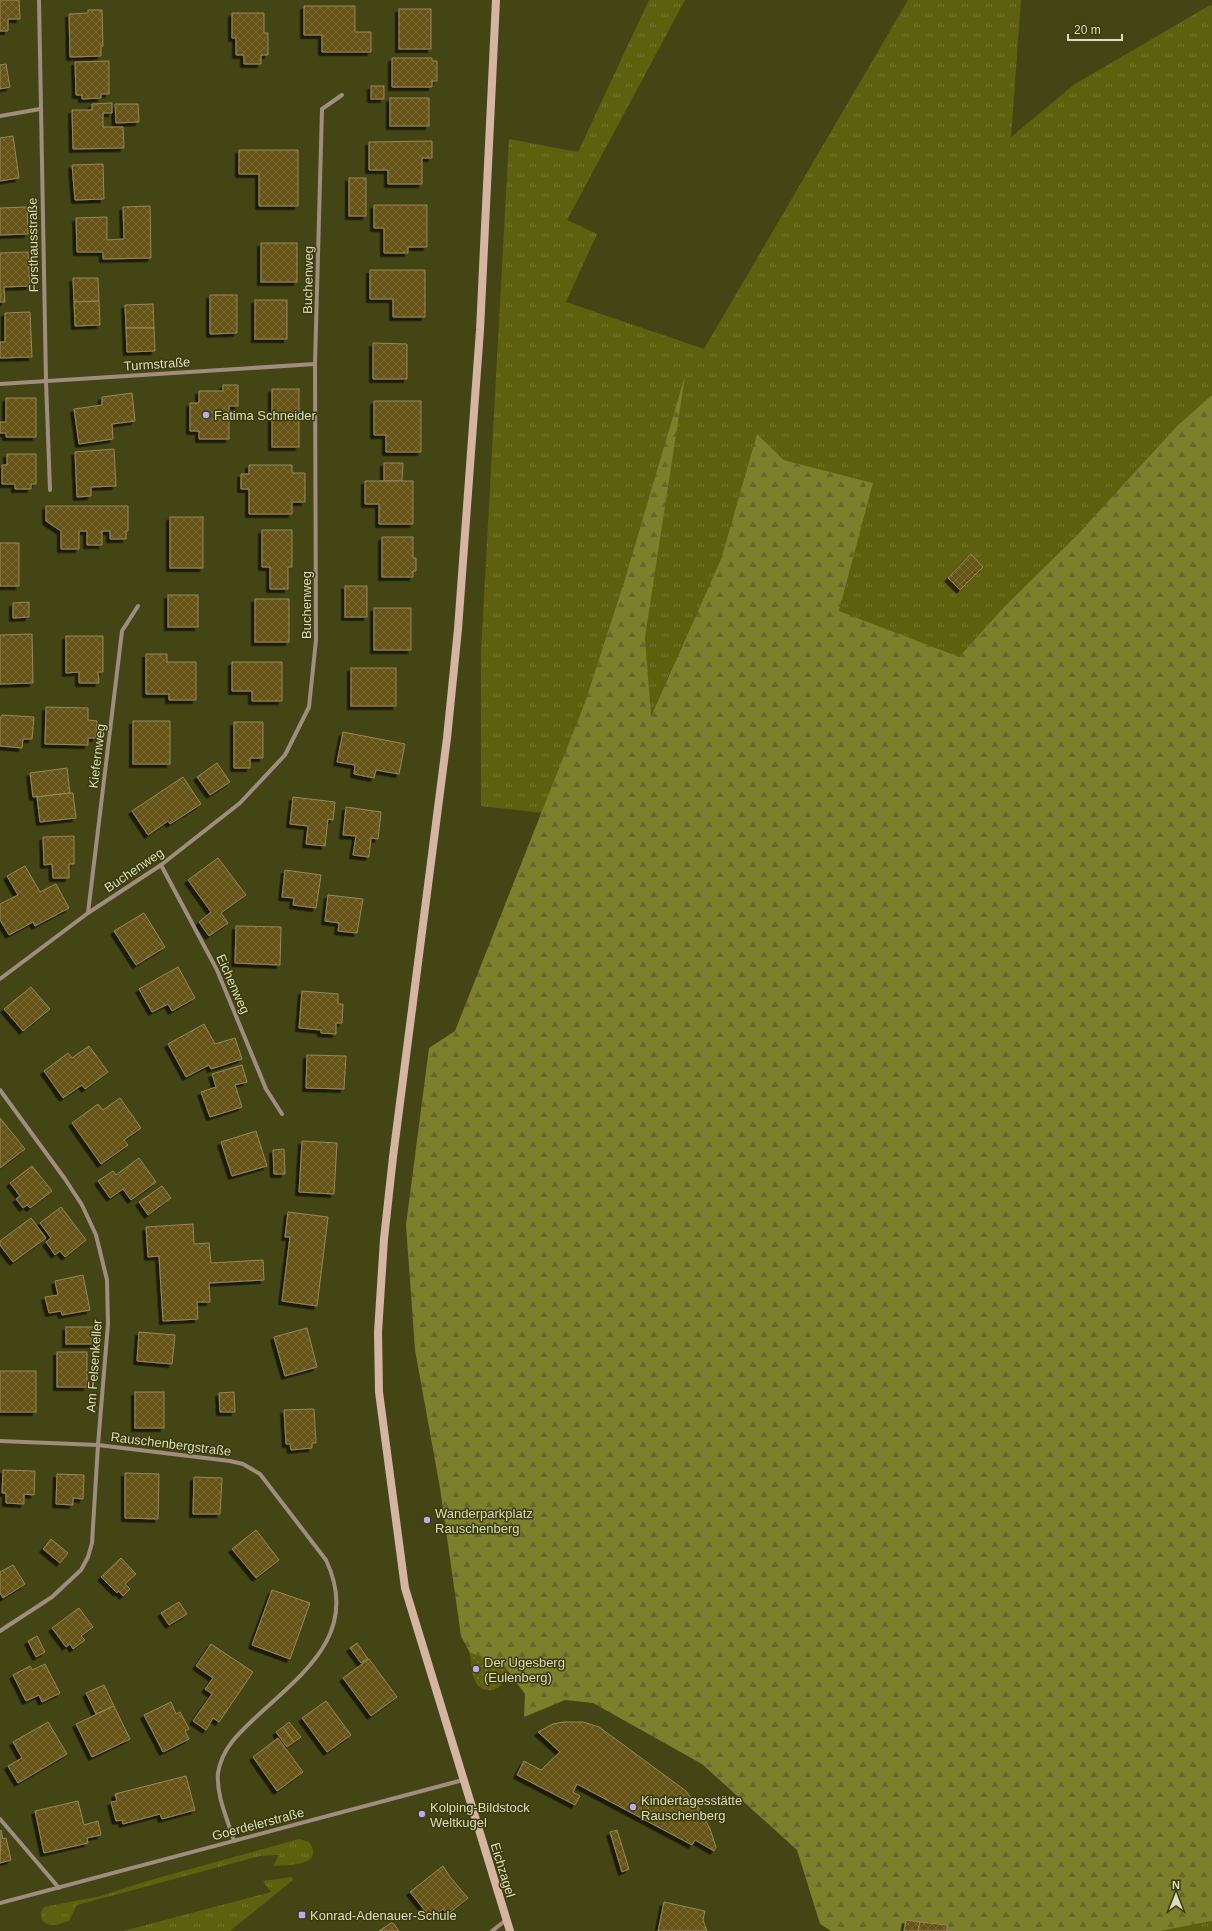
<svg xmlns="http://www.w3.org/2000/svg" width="1212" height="1931" font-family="Arial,sans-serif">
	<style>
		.grass { fill: url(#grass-tufts) }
		.forest { fill: url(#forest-firs) }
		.park { fill: url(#park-dots) }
		.building { fill: url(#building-cross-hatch); stroke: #988757; filter: url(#shadow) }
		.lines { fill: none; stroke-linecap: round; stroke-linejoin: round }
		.street { stroke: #a18c80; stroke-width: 4 }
		.secondary { stroke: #d6b4a2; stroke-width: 8 }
		.poi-dot { fill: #b7abf8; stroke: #3a3b08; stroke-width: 1.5 }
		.labels { text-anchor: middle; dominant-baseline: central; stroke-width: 3; stroke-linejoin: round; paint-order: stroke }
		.street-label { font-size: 13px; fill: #dbddc3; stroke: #3a3b08 }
		.poi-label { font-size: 13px; fill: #dbddc3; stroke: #3a3b08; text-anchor: start }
	</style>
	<defs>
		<pattern id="grass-tufts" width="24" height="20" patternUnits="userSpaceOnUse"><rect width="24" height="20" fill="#5f600d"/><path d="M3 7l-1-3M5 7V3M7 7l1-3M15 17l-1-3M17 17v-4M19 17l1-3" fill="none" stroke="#75762f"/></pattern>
		<pattern id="forest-firs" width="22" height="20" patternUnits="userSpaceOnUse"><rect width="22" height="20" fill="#7d7f2a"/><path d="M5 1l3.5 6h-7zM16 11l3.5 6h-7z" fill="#656730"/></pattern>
		<pattern id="park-dots" width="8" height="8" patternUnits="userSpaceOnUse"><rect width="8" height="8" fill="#5f600d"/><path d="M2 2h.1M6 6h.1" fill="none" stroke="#75762f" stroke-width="1.8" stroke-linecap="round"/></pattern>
		<pattern id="building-cross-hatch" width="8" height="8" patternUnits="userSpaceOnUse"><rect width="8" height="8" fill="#665318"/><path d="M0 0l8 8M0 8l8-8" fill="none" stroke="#7b6b38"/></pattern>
		<filter id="shadow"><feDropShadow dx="-3.5" dy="3.5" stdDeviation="0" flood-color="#0009"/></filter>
	</defs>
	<rect width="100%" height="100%" fill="#444515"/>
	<g class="grass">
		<path d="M 649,0 L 685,0 L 567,220 L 597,234 L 566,302 L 704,349 L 908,0 L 1021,0 L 1011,137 L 1075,84 L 1212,4 L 1212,395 L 1177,426 L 1078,534 L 1005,606 L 959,658 L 839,611 L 873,483 L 784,460 L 757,434 L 721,559 L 650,717 L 645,637 L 625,579 L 584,705 L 542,813 L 481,806 L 481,652 L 509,139 L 578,152 Z"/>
		<path d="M 299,1839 L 309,1842 C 326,1867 286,1865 273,1866 L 279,1855 L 260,1856 L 77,1905 L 69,1921 C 59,1924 50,1929 42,1920 L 41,1912 L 44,1907 L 101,1896 L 147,1881 Z"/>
		<path d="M 292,1877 L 293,1880 L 230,1931 L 123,1931 L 271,1892 L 263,1881 Z"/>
		<path d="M 1212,1921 L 1212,1931 L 1160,1931 Z"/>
	</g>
	<path class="forest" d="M 685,376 L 645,637 L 651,716 L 721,559 L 757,434 L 784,460 L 873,483 L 839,611 L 959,657 L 1005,606 L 1078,534 L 1177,426 L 1212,395 L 1212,1921 L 1160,1931 L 831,1931 L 820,1924 L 797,1850 L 702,1764 L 593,1703 L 565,1700 L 524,1717 L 525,1694 L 503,1664 L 470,1653 L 461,1636 L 440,1488 L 415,1350 L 406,1225 L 429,1048 L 455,1031 L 584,705 L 625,579 Z"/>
	<path class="park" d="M 470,1653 L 503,1664 L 508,1671 C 506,1676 504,1681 501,1685 C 493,1694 480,1691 475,1681 C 471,1673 471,1662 470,1653 Z"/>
	<g class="building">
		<path d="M 0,0 L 19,0 L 20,19 L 8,19 L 8,31 L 0,31 Z"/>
		<path d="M 304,6 L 355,6 L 355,32 L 371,32 L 371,52 L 322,52 L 322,35 L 304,35 Z"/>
		<rect x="399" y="9" width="32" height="40"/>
		<path d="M 88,10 L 102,10 L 103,46 L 101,46 L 101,56 L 70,57 L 69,14 L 88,13 Z"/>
		<path d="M 232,13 L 264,13 L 264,33 L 268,33 L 268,55 L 261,55 L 261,64 L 244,64 L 244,55 L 236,55 L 236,38 L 232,38 Z"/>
		<path d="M 392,58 L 432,58 L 432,61 L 437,61 L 437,81 L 432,81 L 432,87 L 392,87 Z"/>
		<path d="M 109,61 L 109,94 L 101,94 L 101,98 L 82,99 L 82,95 L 76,95 L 75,62 Z"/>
		<path d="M 6,64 L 10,87 L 0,89 L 0,65 Z"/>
		<rect x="371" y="86" width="13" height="13"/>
		<rect x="390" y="98" width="39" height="28"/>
		<path d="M 112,103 L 112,113 L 103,113 L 103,127 L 123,127 L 124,148 L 73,149 L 72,110 L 92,110 L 92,104 Z"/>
		<path d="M 115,104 L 138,104 L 139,122 L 116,123 Z"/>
		<path d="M 13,136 L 19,178 L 0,181 L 0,138 Z"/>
		<path d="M 432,141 L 432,158 L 422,158 L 422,184 L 388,184 L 388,170 L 369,170 L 369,142 Z"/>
		<path d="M 239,150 L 298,150 L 298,206 L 259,206 L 259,174 L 239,174 Z"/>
		<path d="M 103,164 L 104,199 L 75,200 L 72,165 Z"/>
		<rect x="349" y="178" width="17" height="38"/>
		<path d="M 374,205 L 427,205 L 427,247 L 408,247 L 408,253 L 384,253 L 384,228 L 374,228 Z"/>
		<path d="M 150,206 L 151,258 L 103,259 L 103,252 L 77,252 L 76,218 L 107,217 L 107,240 L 124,239 L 123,207 Z"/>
		<path d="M 27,207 L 28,234 L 0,235 L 0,208 Z"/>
		<rect x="261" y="243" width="36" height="39"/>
		<path d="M 28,252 L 30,286 L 4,287 L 5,302 L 0,302 L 0,253 Z"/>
		<path d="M 370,270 L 425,270 L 425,317 L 393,317 L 393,299 L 370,299 Z"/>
		<path d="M 73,278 L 98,278 L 99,301 L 74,302 Z"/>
		<path d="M 210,295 L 237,295 L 237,333 L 210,334 Z"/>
		<rect x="255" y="300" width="32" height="39"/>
		<path d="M 99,301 L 100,325 L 75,326 L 74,302 Z"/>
		<path d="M 153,304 L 154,328 L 126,328 L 125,305 Z"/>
		<path d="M 30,312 L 32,357 L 0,358 L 0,342 L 5,342 L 5,313 Z"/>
		<path d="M 126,328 L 154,328 L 155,351 L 127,352 Z"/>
		<path d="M 373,343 L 407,344 L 407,379 L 373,379 Z"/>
		<path d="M 223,385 L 238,385 L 238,406 L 229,406 L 229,439 L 199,439 L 199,431 L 190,431 L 190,403 L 199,403 L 199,391 L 223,391 Z"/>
		<rect x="272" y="389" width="27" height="58"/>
		<path d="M 132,393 L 135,421 L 112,424 L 113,439 L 79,444 L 74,409 L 102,405 L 102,397 Z"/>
		<path d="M 6,398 L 36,398 L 36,437 L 6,437 L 6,433 L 0,433 L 0,422 L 6,422 Z"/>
		<path d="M 374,401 L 421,401 L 421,452 L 386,452 L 386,435 L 374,435 Z"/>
		<path d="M 114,449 L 116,486 L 91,487 L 91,496 L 77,497 L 75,452 Z"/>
		<path d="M 7,454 L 36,454 L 36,484 L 31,484 L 31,489 L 15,489 L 15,484 L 2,484 L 2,465 L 7,465 Z"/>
		<path d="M 384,463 L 403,463 L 402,481 L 384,481 Z"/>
		<path d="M 249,465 L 292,465 L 292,473 L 305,473 L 305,502 L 292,502 L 292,514 L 249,514 L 249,489 L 241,489 L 241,474 L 249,474 Z"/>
		<path d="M 365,481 L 413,481 L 413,524 L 379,524 L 379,504 L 365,504 Z"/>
		<path d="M 46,506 L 128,506 L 128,531 L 126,531 L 126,539 L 110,539 L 110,531 L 102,531 L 102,545 L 87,545 L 87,531 L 79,531 L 79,549 L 61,549 L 61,531 L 46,521 Z"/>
		<rect x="170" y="517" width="33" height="51"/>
		<path d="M 262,530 L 292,530 L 292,567 L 288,567 L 288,589 L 270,589 L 270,567 L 262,567 Z"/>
		<path d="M 382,537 L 413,537 L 413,558 L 416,558 L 416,571 L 413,571 L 413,577 L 382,577 Z"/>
		<rect x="0" y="543" width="19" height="43"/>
		<path d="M 971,554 L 983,567 L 960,590 L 948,578 Z"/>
		<rect x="345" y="586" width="22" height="31"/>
		<rect x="168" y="595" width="30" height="32"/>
		<rect x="255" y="599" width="34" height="43"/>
		<path d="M 29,602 L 29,617 L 13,618 L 13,603 Z"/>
		<rect x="374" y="608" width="37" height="42"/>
		<path d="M 32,634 L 33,683 L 0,684 L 0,635 Z"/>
		<path d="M 66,636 L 103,636 L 103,672 L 98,672 L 99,683 L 79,683 L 79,672 L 66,673 Z"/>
		<path d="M 146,654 L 167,654 L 167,662 L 196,662 L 196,700 L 169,700 L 169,694 L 146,694 Z"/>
		<path d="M 232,662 L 282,662 L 282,701 L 252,701 L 252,691 L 232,691 Z"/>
		<rect x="351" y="668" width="45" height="38"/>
		<path d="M 46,707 L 88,708 L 88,720 L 97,721 L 96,738 L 88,738 L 88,745 L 45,744 Z"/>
		<path d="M 2,715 L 34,717 L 32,739 L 23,739 L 22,748 L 0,746 L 0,718 Z"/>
		<rect x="133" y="721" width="37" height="43"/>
		<path d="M 234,722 L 263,722 L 263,758 L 250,758 L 250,768 L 234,768 Z"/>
		<path d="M 343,732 L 405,744 L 399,774 L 376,770 L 374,778 L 354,774 L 355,765 L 337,762 Z"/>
		<path d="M 217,763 L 230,782 L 210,795 L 197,777 Z"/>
		<path d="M 67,768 L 70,793 L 33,797 L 30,773 Z"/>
		<path d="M 183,777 L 201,804 L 170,824 L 168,821 L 148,835 L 132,811 Z"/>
		<path d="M 70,793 L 73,793 L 76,818 L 40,822 L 37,797 Z"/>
		<path d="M 293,797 L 335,802 L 333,820 L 328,819 L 325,846 L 306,844 L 308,826 L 290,824 Z"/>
		<path d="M 346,807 L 381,812 L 378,839 L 371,838 L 369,857 L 353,855 L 356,836 L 343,835 Z"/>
		<path d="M 74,836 L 74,864 L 69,864 L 69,878 L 53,878 L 52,864 L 44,865 L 43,837 Z"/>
		<path d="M 218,858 L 246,895 L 221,913 L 228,923 L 209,936 L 199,922 L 211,912 L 188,880 Z"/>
		<path d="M 25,866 L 40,892 L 56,884 L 69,908 L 35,926 L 33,922 L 9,935 L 0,920 L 0,904 L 18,895 L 7,876 Z"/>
		<path d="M 285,870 L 321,875 L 316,908 L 293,905 L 294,898 L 282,897 Z"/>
		<path d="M 328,895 L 363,899 L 357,933 L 338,931 L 339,923 L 325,921 Z"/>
		<path d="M 144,913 L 165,947 L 136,965 L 114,931 Z"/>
		<path d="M 236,926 L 281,927 L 280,965 L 235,963 Z"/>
		<path d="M 178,967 L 195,998 L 172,1011 L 168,1004 L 152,1012 L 139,989 Z"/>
		<path d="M 31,987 L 50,1009 L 23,1031 L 4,1009 Z"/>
		<path d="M 302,991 L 338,994 L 338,1004 L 343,1004 L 342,1023 L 336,1023 L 336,1034 L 321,1033 L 321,1030 L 299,1028 Z"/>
		<path d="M 204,1024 L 215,1044 L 235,1038 L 242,1059 L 211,1069 L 209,1065 L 186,1077 L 168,1044 Z"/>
		<path d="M 89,1046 L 108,1072 L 85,1089 L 82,1085 L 63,1098 L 44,1071 L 68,1053 L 72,1058 Z"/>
		<path d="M 307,1055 L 346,1056 L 344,1089 L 306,1088 Z"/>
		<path d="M 242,1065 L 247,1082 L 235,1085 L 242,1107 L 210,1117 L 201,1092 L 216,1087 L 212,1074 Z"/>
		<path d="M 120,1098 L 141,1128 L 124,1140 L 128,1145 L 101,1164 L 72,1123 L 98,1104 L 103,1110 Z"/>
		<path d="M 0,1118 L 25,1149 L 0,1168 Z"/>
		<path d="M 256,1131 L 267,1166 L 232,1176 L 221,1142 Z"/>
		<path d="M 302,1141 L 337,1143 L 334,1194 L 299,1192 Z"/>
		<path d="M 284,1149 L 285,1174 L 274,1174 L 273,1150 Z"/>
		<path d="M 139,1158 L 156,1182 L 131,1200 L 123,1189 L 110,1198 L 98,1181 L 113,1171 L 116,1175 Z"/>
		<path d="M 32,1166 L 52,1191 L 30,1208 L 27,1205 L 23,1208 L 16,1199 L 20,1196 L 10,1183 Z"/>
		<path d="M 162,1186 L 171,1198 L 148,1215 L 139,1202 Z"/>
		<path d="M 61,1207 L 86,1240 L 65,1257 L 60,1251 L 55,1255 L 46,1242 L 51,1238 L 40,1223 Z"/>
		<path d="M 288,1212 L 328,1217 L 317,1306 L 282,1301 L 290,1237 L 285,1237 Z"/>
		<path d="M 31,1218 L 46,1238 L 13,1262 L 0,1245 L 0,1241 Z"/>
		<path d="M 193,1224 L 194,1244 L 209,1243 L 211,1263 L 263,1260 L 264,1280 L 209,1283 L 210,1302 L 197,1302 L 198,1319 L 163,1321 L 159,1256 L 148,1257 L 146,1227 Z"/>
		<path d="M 83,1275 L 90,1310 L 62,1315 L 61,1311 L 49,1313 L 45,1297 L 58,1295 L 55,1281 Z"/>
		<rect x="66" y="1327" width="29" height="17"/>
		<path d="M 307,1328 L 317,1367 L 285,1376 L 274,1337 Z"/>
		<path d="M 139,1332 L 175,1335 L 172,1364 L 137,1361 Z"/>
		<rect x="57" y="1352" width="30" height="35"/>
		<rect x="0" y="1371" width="36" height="41"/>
		<rect x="135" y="1392" width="29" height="36"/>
		<path d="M 234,1392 L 235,1412 L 220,1412 L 219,1393 Z"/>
		<path d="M 314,1409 L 316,1443 L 312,1443 L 312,1448 L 291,1450 L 290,1444 L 286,1444 L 284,1410 Z"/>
		<path d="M 3,1470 L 35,1471 L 34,1495 L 24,1494 L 24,1504 L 6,1503 L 6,1493 L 2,1493 Z"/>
		<path d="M 125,1473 L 159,1474 L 158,1519 L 125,1518 Z"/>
		<path d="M 57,1474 L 84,1475 L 83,1499 L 73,1498 L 73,1505 L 56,1504 Z"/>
		<path d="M 194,1477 L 222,1478 L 220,1514 L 193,1514 Z"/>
		<path d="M 256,1530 L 279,1560 L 256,1578 L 232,1549 Z"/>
		<path d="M 51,1539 L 68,1553 L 60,1563 L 43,1549 Z"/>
		<path d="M 121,1558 L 136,1574 L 125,1584 L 130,1589 L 123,1596 L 118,1591 L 117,1593 L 101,1577 Z"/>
		<path d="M 13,1565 L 25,1584 L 3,1598 L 0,1593 L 0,1572 Z"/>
		<path d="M 272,1590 L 310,1603 L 290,1659 L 252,1645 Z"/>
		<path d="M 179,1602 L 187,1614 L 169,1625 L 161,1613 Z"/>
		<path d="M 79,1608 L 93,1627 L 81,1636 L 85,1640 L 73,1649 L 70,1644 L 66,1647 L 52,1628 Z"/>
		<path d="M 37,1636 L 45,1652 L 36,1657 L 28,1641 Z"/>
		<path d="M 357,1643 L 368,1659 L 361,1663 L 350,1648 Z"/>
		<path d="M 211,1644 L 253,1672 L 219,1722 L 213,1718 L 206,1730 L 193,1721 L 212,1694 L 205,1689 L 213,1678 L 196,1666 Z"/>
		<path d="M 369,1659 L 397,1697 L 371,1716 L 343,1678 Z"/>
		<path d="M 45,1664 L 60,1693 L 42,1702 L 39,1695 L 26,1701 L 13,1675 L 30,1666 L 32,1670 Z"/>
		<path d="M 104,1685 L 114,1706 L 96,1714 L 86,1693 Z"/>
		<path d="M 326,1701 L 351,1735 L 327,1752 L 302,1718 Z"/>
		<path d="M 171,1702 L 176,1714 L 180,1712 L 189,1729 L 185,1731 L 189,1739 L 163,1752 L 144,1715 Z"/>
		<path d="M 114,1706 L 130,1739 L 92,1757 L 76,1724 Z"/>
		<path d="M 48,1722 L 67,1754 L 18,1783 L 8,1766 L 22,1758 L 13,1742 Z"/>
		<path d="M 289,1722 L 301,1737 L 294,1742 L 283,1727 Z"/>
		<path d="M 563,1722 L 583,1722 L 599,1727 L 686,1791 L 701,1811 L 710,1829 L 716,1847 L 714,1851 L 695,1840 L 692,1845 L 577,1784 L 573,1792 L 580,1796 L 575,1805 L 517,1775 L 524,1761 L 541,1770 L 560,1752 L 538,1732 L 553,1724 Z"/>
		<path d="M 283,1727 L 294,1742 L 287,1747 L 276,1732 Z"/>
		<path d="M 278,1738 L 303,1772 L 277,1791 L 253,1757 Z"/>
		<path d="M 186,1776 L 195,1810 L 162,1819 L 160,1814 L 123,1824 L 122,1820 L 116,1821 L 111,1802 L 117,1801 L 115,1794 Z"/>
		<path d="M 78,1801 L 84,1825 L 98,1821 L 101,1835 L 87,1838 L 88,1843 L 44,1853 L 35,1811 Z"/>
		<path d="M 1,1830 L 3,1839 L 6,1838 L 11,1860 L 0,1863 Z"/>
		<path d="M 617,1830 L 629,1869 L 622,1872 L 610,1832 Z"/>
		<path d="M 443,1866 L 450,1877 L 468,1898 L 447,1915 L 443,1909 L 431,1918 L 410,1892 Z"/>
		<path d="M 664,1902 L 705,1911 L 703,1920 L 707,1931 L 658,1931 Z"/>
		<path d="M 906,1920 L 920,1922 L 918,1931 L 904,1931 Z"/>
		<path d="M 920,1922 L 947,1925 L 947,1931 L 918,1931 Z"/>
		<path d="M 391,1923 L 394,1924 L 399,1931 L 379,1931 Z"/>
	</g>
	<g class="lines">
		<g class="street">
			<path d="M 39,0 L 46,381 L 50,490"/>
			<path d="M 0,116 L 40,109"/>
			<path d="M 0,384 L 315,364"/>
			<path d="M 161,865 L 217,970 L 266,1089 L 282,1114"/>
			<path d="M 88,913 L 122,631 L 138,606"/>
			<path d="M 0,979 L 88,913 L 161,865 L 240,803 L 285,755 L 309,707 L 316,640 L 315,364 L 322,109 L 342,95"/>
			<path d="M 0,1090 L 65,1179 L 82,1205 L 96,1235 L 107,1280 L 108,1324 L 98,1445 L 92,1543 L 88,1557 L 81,1570 L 52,1597 L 0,1631"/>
			<path d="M 0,1441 L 98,1445 L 230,1461 L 243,1464 L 260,1474 L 326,1560 C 361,1634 302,1674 254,1719 C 237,1735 222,1749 218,1773 C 216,1796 228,1820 234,1841"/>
			<path d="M 0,1819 L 59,1888"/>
			<path d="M 0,1903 L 463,1780"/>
			<path d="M 492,1931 L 506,1920"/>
		</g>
		<path class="secondary" d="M 496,0 L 480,330 L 458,629 L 447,738 L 393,1157 L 384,1239 L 378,1332 L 379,1392 L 405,1588 L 510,1931"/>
	</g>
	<g class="poi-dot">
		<circle cx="206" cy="415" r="4"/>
		<circle cx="427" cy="1520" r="4"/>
		<circle cx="476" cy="1669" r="4"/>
		<circle cx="633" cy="1807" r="4"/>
		<circle cx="422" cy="1814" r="4"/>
		<rect x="298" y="1911" width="8" height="8" rx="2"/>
	</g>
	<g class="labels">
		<g class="street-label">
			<text transform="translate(33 245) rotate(-91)">Forsthausstraße</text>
			<text transform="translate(308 280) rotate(-89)">Buchenweg</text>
			<text transform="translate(157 364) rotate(-4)">Turmstraße</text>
			<text transform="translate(306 605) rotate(-90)">Buchenweg</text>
			<text transform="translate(97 756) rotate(-83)">Kiefernweg</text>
			<text transform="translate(134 870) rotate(-34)">Buchenweg</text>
			<text transform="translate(233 984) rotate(66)">Eichenweg</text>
			<text transform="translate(94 1366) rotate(-86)">Am Felsenkeller</text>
			<text transform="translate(171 1444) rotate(7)">Rauschenbergstraße</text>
			<text transform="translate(258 1824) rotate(-15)">Goerdelerstraße</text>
			<text transform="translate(503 1870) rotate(73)">Eichzagel</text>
		</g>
		<g class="poi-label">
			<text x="214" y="415">Fatima Schneider</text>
			<text x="435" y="1513">Wanderparkplatz<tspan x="435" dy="15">Rauschenberg</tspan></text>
			<text x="484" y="1662">Der Ugesberg<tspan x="484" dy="15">(Eulenberg)</tspan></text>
			<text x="641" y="1800">Kindertagesstätte<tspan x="641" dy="15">Rauschenberg</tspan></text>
			<text x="430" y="1807">Kolping-Bildstock<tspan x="430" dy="15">Weltkugel</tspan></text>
			<text x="310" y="1915">Konrad-Adenauer-Schule</text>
		</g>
	</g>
	<g transform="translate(1176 1895)" stroke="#3a3b08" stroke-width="3" paint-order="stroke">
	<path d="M0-3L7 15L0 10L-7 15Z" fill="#dbddc3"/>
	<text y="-6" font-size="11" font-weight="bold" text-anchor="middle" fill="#dbddc3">N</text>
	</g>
	<path d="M1068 34v6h54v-6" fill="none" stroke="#dbddc3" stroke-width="2"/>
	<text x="1074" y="34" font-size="12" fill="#dbddc3" stroke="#3a3b08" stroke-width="3" paint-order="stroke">20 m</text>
</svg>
